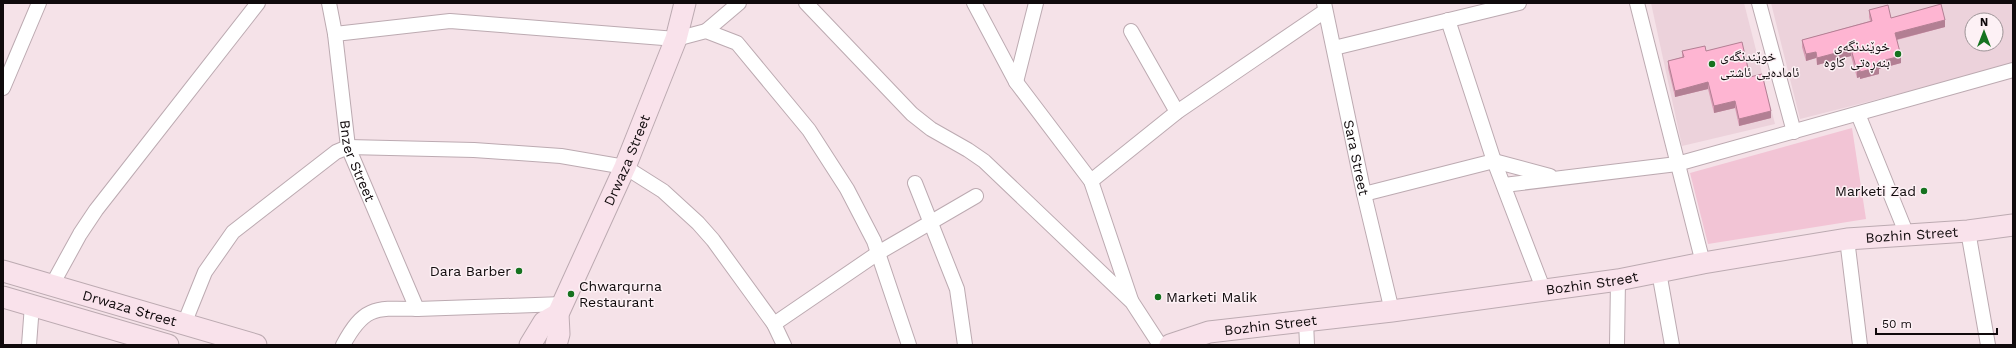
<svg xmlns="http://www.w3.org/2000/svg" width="2016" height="348" font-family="'Work Sans','Noto Naskh Arabic',sans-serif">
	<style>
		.built { fill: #ecd2db; fill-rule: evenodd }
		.green { fill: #f2c4d5 }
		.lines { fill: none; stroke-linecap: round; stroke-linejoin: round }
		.street-casing { stroke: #bcaab1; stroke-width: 16 }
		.secondary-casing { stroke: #bcaab1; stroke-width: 23 }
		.street { stroke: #fff; stroke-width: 14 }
		.secondary { stroke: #f9e2eb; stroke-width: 21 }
		.wall { fill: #da9cb5 }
		.shaded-wall { fill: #b27f93 }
		.building { fill: #feb5d2; stroke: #b27f93 }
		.poi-dot { fill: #15721f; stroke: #fdf1f5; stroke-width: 1.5 }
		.labels { text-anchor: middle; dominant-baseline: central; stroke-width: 3; stroke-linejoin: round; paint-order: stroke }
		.poi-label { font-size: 14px; fill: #100a0c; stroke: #fdf1f5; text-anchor: end }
		.street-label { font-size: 14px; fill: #100a0c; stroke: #fdf1f5 }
	</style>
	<rect width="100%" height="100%" fill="#f5e2e8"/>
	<g class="built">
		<path d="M 1651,3 L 1744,3 L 1775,124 L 1682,146 Z"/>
		<path d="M 1771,3 L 2013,3 L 2013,65 L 1800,119 ZM 1972,20 L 1996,20 L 1996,44 L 1972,44 Z"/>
	</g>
	<path class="green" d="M 1852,128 L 1866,219 L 1708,244 L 1690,173 Z"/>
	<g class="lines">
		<defs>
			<g id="street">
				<path id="s1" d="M 329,3 L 335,34 L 348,147 L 417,309"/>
				<path d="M 806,3 L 912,114 L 931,129 L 968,150 L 984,161 L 1132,302 L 1160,345"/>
				<path d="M 974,3 L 1016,82 L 1091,181 L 1131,300"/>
				<path id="s2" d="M 1324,3 L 1364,194 L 1392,311"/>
				<path d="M 1637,3 L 1703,263"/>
				<path d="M 1759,3 L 1794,132"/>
				<path d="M 1448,20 L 1494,161 L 1544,291"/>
				<path d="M 706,31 L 739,3"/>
				<path d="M 1131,31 L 1177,112"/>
				<path d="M 335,34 L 450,21 L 676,39 L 706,31 L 737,43 L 809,130 L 847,189 L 874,241 L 909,345"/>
				<path d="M 1334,48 L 1519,3"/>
				<path d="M 1016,82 L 1036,3"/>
				<path d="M 3,88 L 39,3"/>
				<path d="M 1858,114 L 1907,235"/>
				<path d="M 1091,181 L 1177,112 L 1325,11"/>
				<path d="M 915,183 L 957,289 L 965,345"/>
				<path d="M 1504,185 L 1677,164 L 2013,70"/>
				<path d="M 1364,194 L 1494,161 L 1550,176"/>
				<path d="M 1968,231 L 1988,345"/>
				<path d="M 1847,239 L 1860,345"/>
				<path d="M 1659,272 L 1672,345"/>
				<path d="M 52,285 L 80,234 L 96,210 L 258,3"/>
				<path d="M 1306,321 L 1307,345"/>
				<path d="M 184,324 L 205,272 L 233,232 L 336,152 L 348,147 L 474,150 L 561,156 L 625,167 L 663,191 L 698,223 L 713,240 L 774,324 L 784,345"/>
				<path d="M 774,324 L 878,253 L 976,196"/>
				<path d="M 29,345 L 32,305"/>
				<path d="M 343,345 C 364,306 375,308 417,309 L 563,304"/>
				<path d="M 1617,345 L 1618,280"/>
			</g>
			<g id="secondary">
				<path id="s3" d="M 3,271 L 256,345"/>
				<path d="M 3,297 L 168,345"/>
				<path d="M 530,345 L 544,322 L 558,314"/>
				<path id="s4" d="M 556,345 L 559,334 L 558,314 L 625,167 L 676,39 L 685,3"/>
				<path id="s5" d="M 1170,345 L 1209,332 L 1392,311 L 1618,280 L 1703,263 L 1847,239 L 1968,231 L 2013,225"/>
			</g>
		</defs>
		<use href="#street" class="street-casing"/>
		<use href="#secondary" class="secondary-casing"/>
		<use href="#street" class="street"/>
		<use href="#secondary" class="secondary"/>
	</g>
	<g class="wall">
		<path d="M 1869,10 L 1891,18 L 1945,27 L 1897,40 L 1901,63 L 1879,69 L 1879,74 L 1860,79 L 1860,77 L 1857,78 L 1851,56 L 1817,65 L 1816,58 L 1806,61 L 1802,47 L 1802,40 L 1870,21 L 1869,17 Z"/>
		<path d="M 1682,51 L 1706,51 L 1750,77 L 1771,118 L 1739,126 L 1735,108 L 1714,113 L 1708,89 L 1675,97 L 1668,68 L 1668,61 L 1682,57 Z"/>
	</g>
	<g class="shaded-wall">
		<path d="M 1945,20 L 1945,27 L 1895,40 L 1895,33 Z"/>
		<path d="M 1851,49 L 1851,56 L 1817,65 L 1817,58 Z"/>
		<path d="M 1816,52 L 1816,58 L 1806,61 L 1806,54 Z"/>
		<path d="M 1901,56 L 1901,63 L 1879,69 L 1879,74 L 1860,79 L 1860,72 L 1877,62 Z"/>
		<path d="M 1860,70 L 1860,77 L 1857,78 L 1857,71 Z"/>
		<path d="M 1708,82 L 1708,89 L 1675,97 L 1675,91 Z"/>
		<path d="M 1735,101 L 1735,108 L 1714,113 L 1714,106 Z"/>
		<path d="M 1771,111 L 1771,118 L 1739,126 L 1739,119 Z"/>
	</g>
	<g class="building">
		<path d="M 1941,4 L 1945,20 L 1895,33 L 1901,56 L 1877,62 L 1879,67 L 1860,72 L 1860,70 L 1857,71 L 1851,49 L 1817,58 L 1816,52 L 1806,54 L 1802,40 L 1872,21 L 1869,10 L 1888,5 L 1891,18 Z"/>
		<path d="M 1742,42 L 1750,77 L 1762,74 L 1771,111 L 1739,119 L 1735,101 L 1714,106 L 1708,82 L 1675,91 L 1668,61 L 1684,57 L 1682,51 L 1705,46 L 1706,51 Z"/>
	</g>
	<g class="poi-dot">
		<circle cx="1898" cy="54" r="4"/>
		<circle cx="1712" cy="64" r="4"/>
		<circle cx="1924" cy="191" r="4"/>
		<circle cx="519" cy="271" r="4"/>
		<circle cx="571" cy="294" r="4"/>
		<circle cx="1158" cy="297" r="4"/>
	</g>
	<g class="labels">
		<g class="poi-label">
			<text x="1890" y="46">خوێندنگەی<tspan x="1890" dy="16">بنەڕەتی کاوە</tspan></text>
			<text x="1720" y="56" text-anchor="start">خوێندنگەی<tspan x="1720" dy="16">ئامادەیی ئاشتی</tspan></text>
			<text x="1916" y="191">Marketi Zad</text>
			<text x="511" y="271">Dara Barber</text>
			<text x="579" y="286" text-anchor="start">Chwarqurna<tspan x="579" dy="16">Restaurant</tspan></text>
			<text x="1166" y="297" text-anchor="start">Marketi Malik</text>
		</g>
		<g class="street-label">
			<text stroke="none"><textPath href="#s2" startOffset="158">Sara Street</textPath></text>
			<text stroke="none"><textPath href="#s1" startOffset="161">Bnzer Street</textPath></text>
			<text stroke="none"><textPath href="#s4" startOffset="200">Drwaza Street</textPath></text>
			<text stroke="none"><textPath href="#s5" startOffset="751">Bozhin Street</textPath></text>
			<text stroke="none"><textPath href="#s5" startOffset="427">Bozhin Street</textPath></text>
			<text stroke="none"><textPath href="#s3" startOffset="132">Drwaza Street</textPath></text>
			<text stroke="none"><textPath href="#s5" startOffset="103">Bozhin Street</textPath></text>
		</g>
	</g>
	<rect width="2016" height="348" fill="none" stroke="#100a0c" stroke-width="8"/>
	<g transform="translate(1984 32)"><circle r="19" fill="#fdf1f5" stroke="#9e9598"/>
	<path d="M0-3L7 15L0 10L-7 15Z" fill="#15721f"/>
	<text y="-6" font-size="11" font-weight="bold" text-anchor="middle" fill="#100a0c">N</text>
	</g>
	<path d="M1876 328v6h121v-6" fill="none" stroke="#100a0c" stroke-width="2"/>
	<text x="1882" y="328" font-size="12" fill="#100a0c" stroke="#fdf1f5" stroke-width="3" paint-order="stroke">50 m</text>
</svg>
